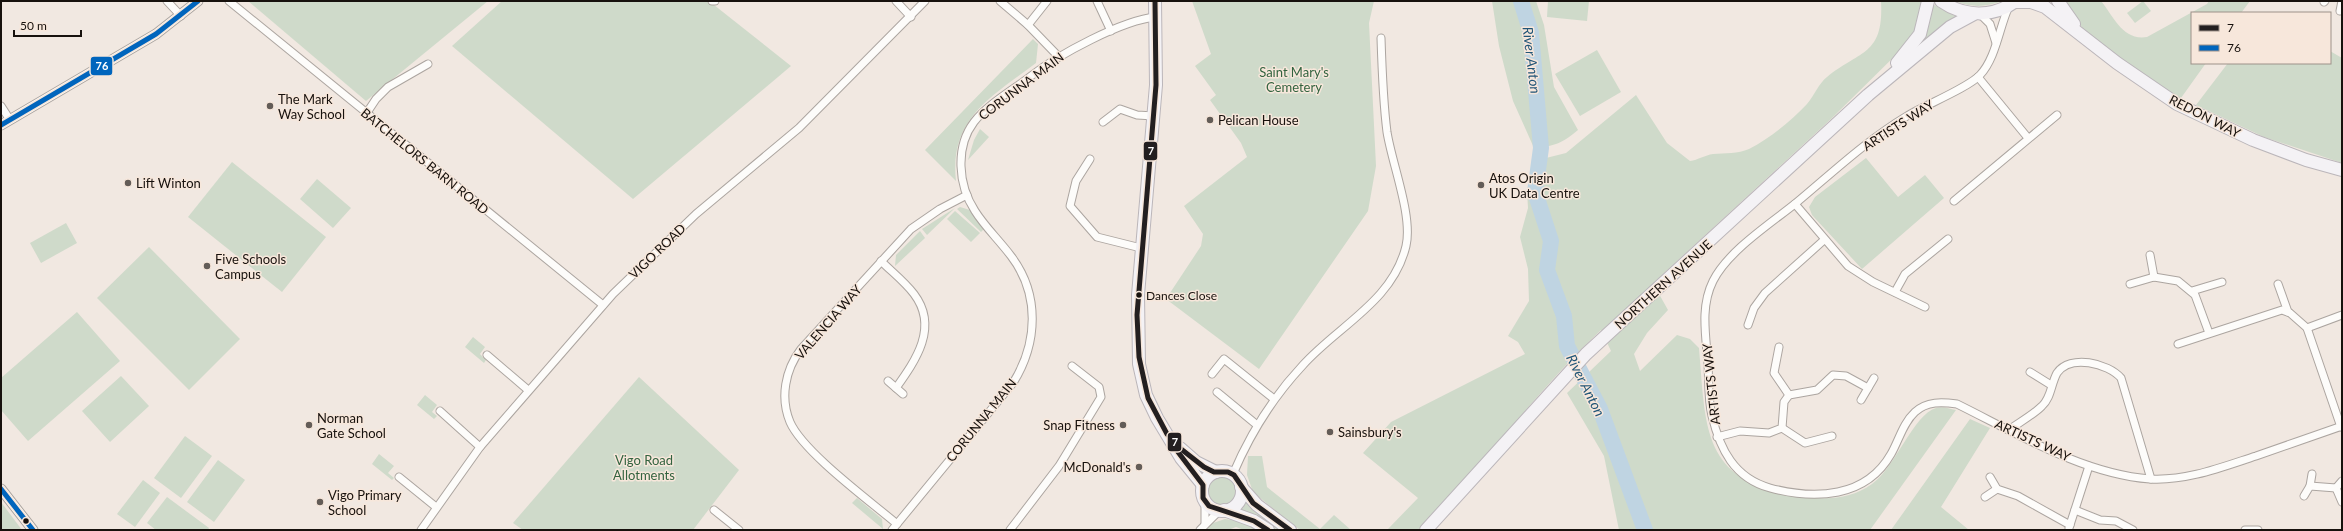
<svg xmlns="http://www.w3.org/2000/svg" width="2343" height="531" font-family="Lato,sans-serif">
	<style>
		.green { fill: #cfdaca }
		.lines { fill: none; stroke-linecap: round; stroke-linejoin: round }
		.river { stroke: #bfd4e2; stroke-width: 16 }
		.minor-casing { stroke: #aca5a0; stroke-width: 9 }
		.tertiary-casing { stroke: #aca5a0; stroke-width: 11 }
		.primary-casing { stroke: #bbb6ba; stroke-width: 14 }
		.minor { stroke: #fdfcfa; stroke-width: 7 }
		.tertiary { stroke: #fdfcfa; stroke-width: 9 }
		.primary { stroke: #f4f2f5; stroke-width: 12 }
		.bus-1-casing { stroke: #f7e7db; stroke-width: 8 }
		.bus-2-casing { stroke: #f7e7db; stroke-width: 8 }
		.bus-1 { stroke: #231f20; stroke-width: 5 }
		.bus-2 { stroke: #0065bd; stroke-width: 5 }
		.poi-dot { fill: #635c57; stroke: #f7e7db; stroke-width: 1.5 }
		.bus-dot { fill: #17110d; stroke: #f7e7db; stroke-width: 1.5 }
		.labels { text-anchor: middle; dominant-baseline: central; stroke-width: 3; stroke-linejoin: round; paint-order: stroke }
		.bus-label { font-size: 12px; fill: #17110d; stroke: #f7e7db; text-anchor: start }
		.park-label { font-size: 13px; fill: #32633f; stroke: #f7e7db }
		.street-label { font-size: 13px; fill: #17110d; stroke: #f7e7db }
		.poi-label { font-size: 13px; fill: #17110d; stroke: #f7e7db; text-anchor: start }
		.water-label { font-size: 14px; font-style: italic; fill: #205577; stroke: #f7e7db }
		.line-badge { stroke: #f7e7db; stroke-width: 1.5 }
		.badge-label { font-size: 11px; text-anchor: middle; font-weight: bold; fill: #fff }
	</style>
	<rect width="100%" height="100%" fill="#f1e8e1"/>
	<g class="green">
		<path d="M 248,1 L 488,1 L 366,101 Z"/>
		<path d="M 502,1 L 709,1 L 791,66 L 633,199 L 452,46 Z"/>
		<path d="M 1192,1 L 1374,1 L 1369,23 L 1376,166 L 1368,211 L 1259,369 L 1166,299 L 1201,246 L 1203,234 L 1184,206 L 1247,157 L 1241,143 L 1210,100 L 1216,95 L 1195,66 L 1211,54 Z"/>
		<path d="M 1492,1 L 1536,1 L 1544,25 L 1554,87 L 1578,130 C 1561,144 1555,146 1534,148 L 1513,101 L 1499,46 Z"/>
		<path d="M 1548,1 L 1589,1 L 1587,21 L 1547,17 Z"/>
		<path d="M 1881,1 L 1922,1 L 1920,19 L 1911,40 L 1831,119 L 1663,274 L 1654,285 L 1668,310 L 1647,333 L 1634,354 L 1640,371 L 1677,335 L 1690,339 L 1699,348 C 1706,431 1702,482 1799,496 C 1826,500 1849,500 1872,484 C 1895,468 1913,415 1936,408 C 1943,406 1949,409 1956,410 L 1870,530 L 1619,530 L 1604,456 L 1567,393 L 1611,351 L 1601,330 C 1535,392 1483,467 1418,530 L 1387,530 L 1418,498 L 1363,453 L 1391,422 L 1525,354 L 1518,342 L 1508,336 L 1529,301 L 1528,269 L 1520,237 L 1528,208 L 1527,191 L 1535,156 L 1546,158 L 1566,153 L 1636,95 L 1667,143 L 1690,161 C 1698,160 1705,155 1713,154 C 1725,153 1738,154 1749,149 C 1770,138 1791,121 1807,104 C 1814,96 1819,83 1827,77 C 1860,50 1884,56 1881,1 Z"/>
		<path d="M 1955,1 L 2003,1 C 1986,7 1972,8 1955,1 Z"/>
		<path d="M 2063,1 L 2101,1 C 2114,17 2123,41 2147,37 L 2207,4 L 2209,1 L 2250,1 L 2241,13 L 2192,13 L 2192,63 L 2206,63 L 2181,98 L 2177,99 L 2086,33 Z"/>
		<path d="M 2143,1 L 2151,11 L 2135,23 L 2127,13 Z"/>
		<path d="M 1934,5 L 1957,17 L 1924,46 L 1920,42 Z"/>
		<path d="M 1033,39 L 1038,44 L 1036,63 C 993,96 949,118 956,181 L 925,150 Z"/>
		<path d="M 1597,50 L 1621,92 L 1580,116 L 1555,74 Z"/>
		<path d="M 2330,51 L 2342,58 L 2342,163 L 2264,137 L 2196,105 L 2228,63 L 2330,63 Z"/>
		<path d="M 980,129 L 989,137 L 968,160 L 974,140 Z"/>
		<path d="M 1866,158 L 1898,197 L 1925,175 L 1944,198 L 1862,269 L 1812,215 L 1809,207 L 1815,197 Z"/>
		<path d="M 232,162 L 326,237 L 282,292 L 188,217 Z"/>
		<path d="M 317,179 L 351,208 L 333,228 L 300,199 Z"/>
		<path d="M 960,207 L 970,210 L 984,229 L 981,232 L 957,209 Z"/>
		<path d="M 955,208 L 927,235 L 922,229 Z"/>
		<path d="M 955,211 L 980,233 L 971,242 L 947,219 Z"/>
		<path d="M 66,223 L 77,243 L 41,263 L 30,243 Z"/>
		<path d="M 920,231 L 925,238 L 895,266 L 896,255 Z"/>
		<path d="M 149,247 L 240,339 L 189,390 L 97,298 Z"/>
		<path d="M 77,312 L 120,361 L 28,441 L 1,410 L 1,378 Z"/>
		<path d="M 473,337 L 485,347 L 480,354 L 486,360 L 484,363 L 465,347 Z"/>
		<path d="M 121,376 L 149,406 L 110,442 L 82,411 Z"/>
		<path d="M 639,377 L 739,470 L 693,530 L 523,530 L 513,523 Z"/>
		<path d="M 425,395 L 437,405 L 432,412 L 437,416 L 434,419 L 417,405 Z"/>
		<path d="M 1970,419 L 1990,428 L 1941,507 L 1969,530 L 1891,530 Z"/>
		<path d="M 185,436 L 212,456 L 181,498 L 154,478 Z"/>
		<path d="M 379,454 L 394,466 L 388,473 L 394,478 L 392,480 L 372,464 Z"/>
		<path d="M 1248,456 L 1262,456 L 1267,487 L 1320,529 L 1334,515 L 1351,530 L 1300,530 L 1287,520 L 1253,492 L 1247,475 Z"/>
		<path d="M 218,460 L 245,480 L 214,522 L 187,502 Z"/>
		<circle cx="1222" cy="491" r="16"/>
		<path d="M 143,480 L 160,493 L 135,527 L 117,514 Z"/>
		<path d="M 167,497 L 209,528 L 208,530 L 156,530 L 147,523 Z"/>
		<path d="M 857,498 L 882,519 L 883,529 L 852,503 Z"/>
		<path d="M 1245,501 L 1280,530 L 1276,530 L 1257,517 L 1238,510 Z"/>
		<path d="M 1,502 L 22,530 L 1,530 Z"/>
		<path d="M 1225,519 L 1239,521 L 1261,530 L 1244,530 L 1236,527 L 1228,530 L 1206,530 L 1213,523 Z"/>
	</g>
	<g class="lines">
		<path class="river" d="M 1521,1 L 1531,33 L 1541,148 L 1535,192 L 1551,241 L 1547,270 L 1564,316 L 1567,346 L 1600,409 L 1645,530"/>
		<defs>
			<g id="minor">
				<path d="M 167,1 L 181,16"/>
				<path d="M 229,1 L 603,305"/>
				<path d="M 712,1 L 715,1"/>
				<path d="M 896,1 L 911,17"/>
				<path d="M 1000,1 L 1028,25 L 1058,56"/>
				<path d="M 1097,1 L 1111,31"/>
				<path d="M 2324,2 L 2325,1"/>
				<path d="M 2009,6 C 1999,28 1996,58 1980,75 C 1968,88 1925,105 1907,116 C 1867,140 1832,173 1796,203 C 1770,224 1728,251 1713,281 C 1700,307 1706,336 1708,364 C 1709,381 1708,400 1712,416 C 1720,449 1734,478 1770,488 C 1815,500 1866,498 1891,454 C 1899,440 1903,423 1915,412 C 1927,401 1942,402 1957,404 C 2016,433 2083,474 2150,479 C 2187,481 2222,467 2256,456 C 2285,446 2313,436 2342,426"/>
				<path d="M 2340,11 L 2342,1"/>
				<path d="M 1980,14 L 1990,24 L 1996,43"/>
				<path d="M 1028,25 L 1047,1"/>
				<path d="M 1978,77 L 2028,138"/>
				<path d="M 1,106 L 10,120"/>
				<path d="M 366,114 L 376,99 L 388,87 L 428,64"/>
				<path d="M 1103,122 L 1120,109 L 1137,115 L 1154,116"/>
				<path d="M 1090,159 L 1076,181 L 1070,206 L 1097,237 L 1141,248"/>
				<path d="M 1954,201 L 2057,115"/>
				<path d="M 1795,204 L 1848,266 L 1873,282 L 1925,307"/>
				<path d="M 2150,255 L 2154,277"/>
				<path d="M 881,261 C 892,272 905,282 914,294 C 939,327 916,360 896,388"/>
				<path d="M 2130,284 L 2154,277 L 2178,281 L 2195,295 L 2209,333"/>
				<path d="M 2278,284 L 2288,312"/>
				<path d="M 2192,291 L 2222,282"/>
				<path d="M 1895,292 L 1905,274 L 1948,239"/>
				<path d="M 1748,325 L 1754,308 L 1765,293 L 1824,240"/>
				<path d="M 2307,328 L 2342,315"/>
				<path d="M 2178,344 L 2282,310 L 2290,313 L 2307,328 L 2341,427"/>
				<path d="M 487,355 L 528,390"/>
				<path d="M 2030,372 L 2051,385"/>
				<path d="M 1212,374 L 1224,359 L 1274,399"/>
				<path d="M 888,381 L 903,394"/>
				<path d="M 1217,392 L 1257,425"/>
				<path d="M 1789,395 L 1817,390 L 1833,375 L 1846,376 L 1868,388"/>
				<path d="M 1861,400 L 1874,378"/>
				<path d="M 440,411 L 480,447"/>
				<path d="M 1782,428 L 1805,443 L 1832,436"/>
				<path d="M 2010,429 C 2020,422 2033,415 2042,406 C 2051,398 2051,384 2057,373 C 2070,354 2108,363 2121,378 L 2151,479"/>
				<path d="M 1717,437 L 1740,431 L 1769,433 L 1782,428 L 1784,402 L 1789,395 L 1774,373 L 1779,347"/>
				<path d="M 1233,474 C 1250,434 1273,397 1303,365 C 1338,326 1393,301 1406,246 C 1413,216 1392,164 1387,132 C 1383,101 1382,70 1381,38"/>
				<path d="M 399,477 L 436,507"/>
				<path d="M 1990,477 L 1997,489 L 2018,496 L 2070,525"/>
				<path d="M 2342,481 L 2336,488 L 2342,502"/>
				<path d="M 2310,486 L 2312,474"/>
				<path d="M 2304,496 L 2310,486 L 2336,488"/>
				<path d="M 1985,497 L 1997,489"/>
				<path d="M 714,510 L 739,530"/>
				<path d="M 2075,510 L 2100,520 L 2116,521 L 2133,530"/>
				<path d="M 897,524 C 870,501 803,452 790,422 C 780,398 785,370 801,349 L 911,229 L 940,209 L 967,195"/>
				<path d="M 1205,524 L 1205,502"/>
				<path d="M 2069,528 L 2089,466"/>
				<path d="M 421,530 L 480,447 L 613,294 L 696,214 L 799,128 L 925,1"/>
				<path d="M 892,530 L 1013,383 C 1038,343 1040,294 1011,256 C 999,240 985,227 975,211 C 958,185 955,147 974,122 C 988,104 1013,90 1031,76 C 1058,55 1122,20 1156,17"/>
				<path d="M 1010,530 L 1059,466 L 1101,397 L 1099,387 L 1072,366"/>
				<path d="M 1200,530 L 1220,510"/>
				<path d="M 2245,530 L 2258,530"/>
			</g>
			<g id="tertiary">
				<path d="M 1,125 L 156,34 L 198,1"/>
				<path d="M 1,489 L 33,530"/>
			</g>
			<g id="primary">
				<path d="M 1155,1 L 1156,85 L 1138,295 L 1139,364 L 1146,395 L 1157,418 L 1181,458 L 1203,485"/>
				<path d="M 1941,1 C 1964,17 1993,18 2016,1"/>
				<path d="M 2058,1 L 2074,24"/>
				<path d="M 2015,2 L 2031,2 L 2045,7 L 2117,63 L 2177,104 L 2253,140 L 2306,160 L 2342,170"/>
				<path d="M 1897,63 L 1920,34 L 1928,1"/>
				<path d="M 1180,448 L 1196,462 L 1216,472"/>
				<circle cx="1222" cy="491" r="20"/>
				<path d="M 1241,487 L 1257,505 L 1290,530"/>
				<path d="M 1224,510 L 1254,521 L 1268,530"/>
				<path d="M 1426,530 L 1586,354 L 1868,95 L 1950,27 L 1974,14"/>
			</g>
		</defs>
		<use href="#minor" class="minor-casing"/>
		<use href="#tertiary" class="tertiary-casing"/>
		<use href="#primary" class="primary-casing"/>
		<use href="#minor" class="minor"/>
		<use href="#tertiary" class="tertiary"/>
		<use href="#primary" class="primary"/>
		<defs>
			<g id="bus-1">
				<path d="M 1155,1 L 1156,85 L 1137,315 L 1139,357 L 1148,398 L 1167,434 L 1181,449 L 1204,467 L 1214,472 L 1228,472 L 1234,475 L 1253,503 L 1290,530"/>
				<path d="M 1178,452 L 1203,485 L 1203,498 L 1209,506 L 1254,521 L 1268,530"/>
			</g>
			<g id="bus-2">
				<path d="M 1,125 L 156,34 L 198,1"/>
				<path d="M 1,489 L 33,530"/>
			</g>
		</defs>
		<use href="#bus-1" class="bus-1-casing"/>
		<use href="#bus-2" class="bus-2-casing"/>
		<use href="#bus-1" class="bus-1"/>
		<use href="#bus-2" class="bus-2"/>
	</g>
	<g class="poi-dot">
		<circle cx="270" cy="106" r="4"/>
		<circle cx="1210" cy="120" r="4"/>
		<circle cx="128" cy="183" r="4"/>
		<circle cx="1481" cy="185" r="4"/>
		<circle cx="207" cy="266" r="4"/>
		<circle cx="309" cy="425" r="4"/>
		<circle cx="1123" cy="425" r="4"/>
		<circle cx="1330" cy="432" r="4"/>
		<circle cx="1139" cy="467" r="4"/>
		<circle cx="320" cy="502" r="4"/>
	</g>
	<g class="bus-dot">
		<circle cx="1139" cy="295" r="3.5"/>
		<circle cx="26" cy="521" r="3.5"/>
	</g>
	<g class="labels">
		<g class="bus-label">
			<text x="1146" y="295">Dances Close</text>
		</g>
		<g class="park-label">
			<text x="1294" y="72">Saint Mary's<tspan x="1294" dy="15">Cemetery</tspan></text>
			<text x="644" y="460">Vigo Road<tspan x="644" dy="15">Allotments</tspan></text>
		</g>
		<g class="street-label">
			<text transform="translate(1021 86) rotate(-37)">CORUNNA MAIN</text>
			<text transform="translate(2205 116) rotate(27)">REDON WAY</text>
			<text transform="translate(1898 125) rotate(-33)">ARTISTS WAY</text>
			<text transform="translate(425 161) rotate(39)">BATCHELORS BARN ROAD</text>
			<text transform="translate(657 251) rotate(-44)">VIGO ROAD</text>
			<text transform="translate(1663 284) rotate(-42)">NORTHERN AVENUE</text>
			<text transform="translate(828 322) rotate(-49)">VALENCIA WAY</text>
			<text transform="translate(1711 384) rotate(-96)">ARTISTS WAY</text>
			<text transform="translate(981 420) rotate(-51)">CORUNNA MAIN</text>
			<text transform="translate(2033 440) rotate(25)">ARTISTS WAY</text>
		</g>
		<g class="poi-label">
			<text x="278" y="99">The Mark<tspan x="278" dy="15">Way School</tspan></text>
			<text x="1218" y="120">Pelican House</text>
			<text x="1489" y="178">Atos Origin<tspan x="1489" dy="15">UK Data Centre</tspan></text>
			<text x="136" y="183">Lift Winton</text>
			<text x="215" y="259">Five Schools<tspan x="215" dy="15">Campus</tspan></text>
			<text x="317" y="418">Norman<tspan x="317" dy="15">Gate School</tspan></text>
			<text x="1115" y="425" text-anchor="end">Snap Fitness</text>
			<text x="1338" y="432">Sainsbury's</text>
			<text x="1131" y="467" text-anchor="end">McDonald's</text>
			<text x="328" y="495">Vigo Primary<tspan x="328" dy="15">School</tspan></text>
		</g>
		<g class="water-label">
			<text transform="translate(1532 60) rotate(83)">River Anton</text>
			<text transform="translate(1586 385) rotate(63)">River Anton</text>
		</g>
	</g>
	<g class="line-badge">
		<rect x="90" y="56" width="23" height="20" rx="4" fill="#0065bd"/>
		<rect x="1143" y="141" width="15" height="20" rx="4" fill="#231f20"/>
		<rect x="1167" y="432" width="15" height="20" rx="4" fill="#231f20"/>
	</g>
	<g class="badge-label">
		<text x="102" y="70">76</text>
		<text x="1151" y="155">7</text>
		<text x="1175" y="446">7</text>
	</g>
	<rect width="2343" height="531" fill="none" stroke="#17110d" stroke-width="4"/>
	<rect x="2191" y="12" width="140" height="52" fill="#f7e7db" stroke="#9d9189"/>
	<rect x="2199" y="25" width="20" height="6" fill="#231f20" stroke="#9d9189"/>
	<text x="2227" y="32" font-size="12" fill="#17110d">7</text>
	<rect x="2199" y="45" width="20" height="6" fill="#0065bd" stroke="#9d9189"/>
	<text x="2227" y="52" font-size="12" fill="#17110d">76</text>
	<path d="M14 30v6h67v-6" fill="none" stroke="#17110d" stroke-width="2"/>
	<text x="20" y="30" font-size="12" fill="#17110d" stroke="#f7e7db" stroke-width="3" paint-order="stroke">50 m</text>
</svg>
